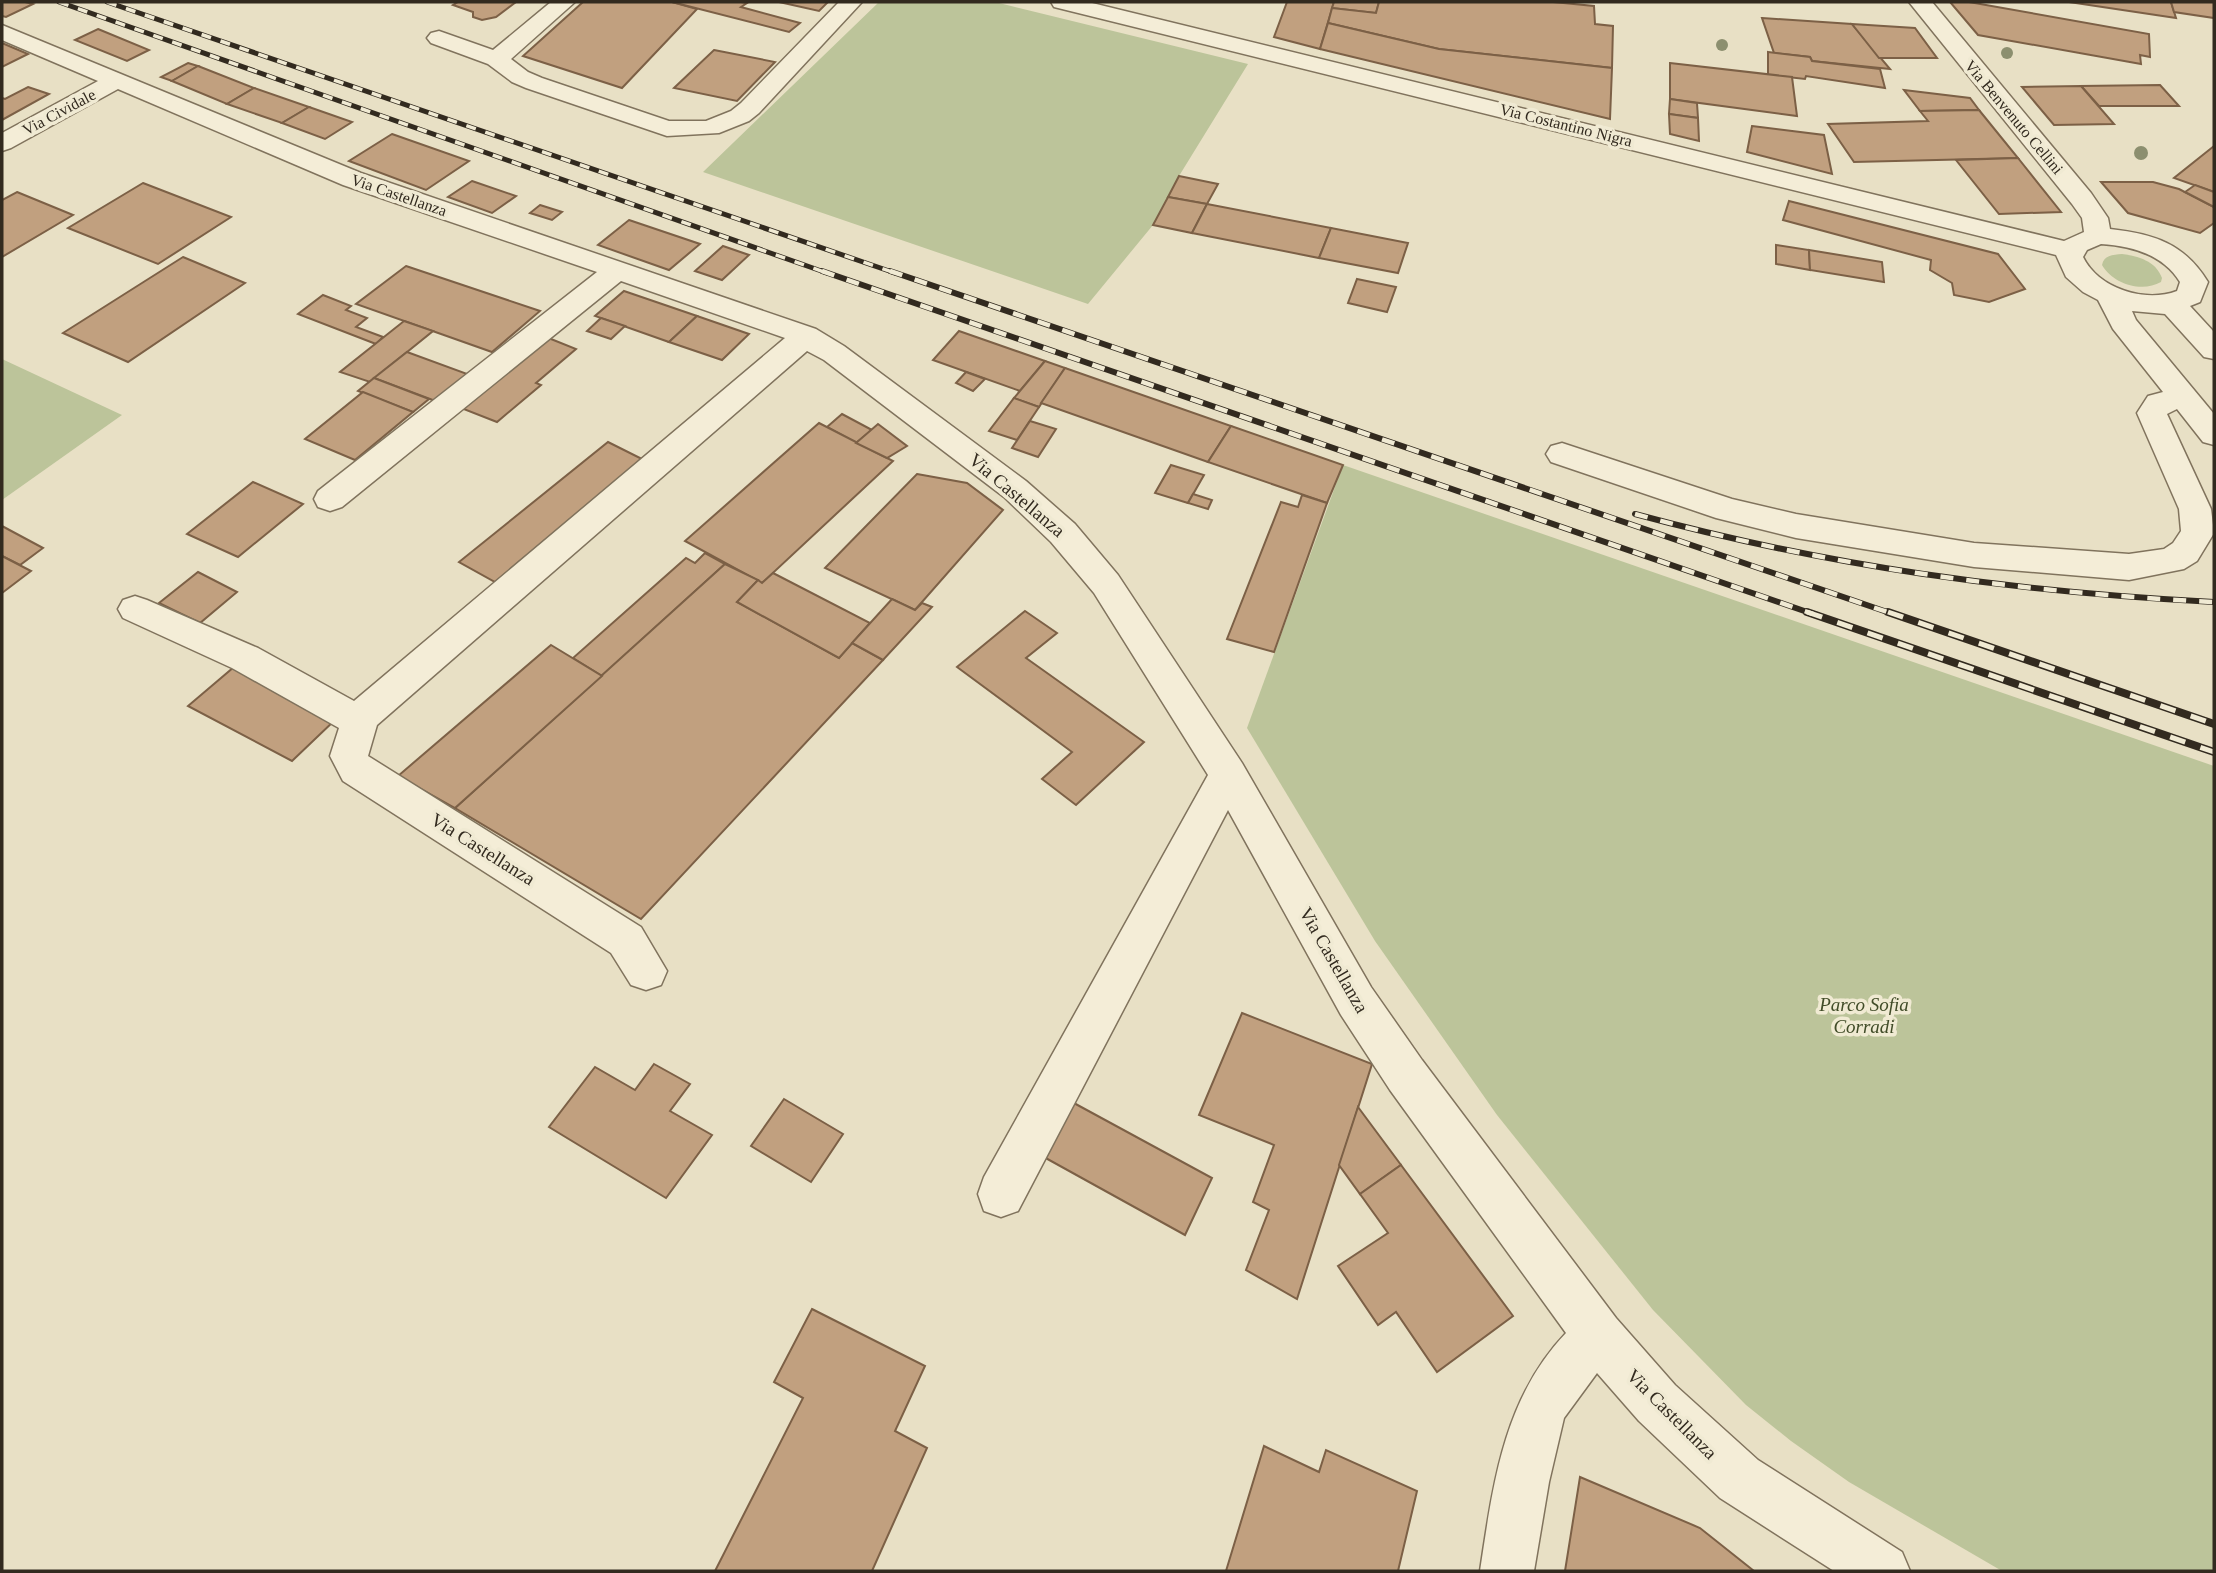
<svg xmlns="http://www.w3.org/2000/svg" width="2216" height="1573" font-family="Georgia,serif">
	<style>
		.green { fill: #bcc49a }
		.building { fill: #c1a07f; stroke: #7c6046; stroke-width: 2 }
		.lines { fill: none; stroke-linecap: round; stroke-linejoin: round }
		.minor-casing { stroke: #80735d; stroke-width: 3 }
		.minor { fill: #f4edd7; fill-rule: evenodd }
		.rail-far2-casing { stroke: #322a1f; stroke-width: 5 }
		.rail-far1-casing { stroke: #322a1f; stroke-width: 6 }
		.rail-casing { stroke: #322a1f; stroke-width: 8 }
		.rail-far2 { stroke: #f0ead3; stroke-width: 3.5; stroke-dasharray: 10; stroke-linecap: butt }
		.rail-far1 { stroke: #f0ead3; stroke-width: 4.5; stroke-dasharray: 13; stroke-linecap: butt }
		.rail { stroke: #f0ead3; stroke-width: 5; stroke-dasharray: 16; stroke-linecap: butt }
		.tree { fill: #8c8f6f }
		.labels { text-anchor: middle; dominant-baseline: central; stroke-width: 7; stroke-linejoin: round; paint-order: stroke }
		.far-street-label { font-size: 16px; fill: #322a1f; stroke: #f0ead3 }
		.street-label { font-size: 19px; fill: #322a1f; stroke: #f0ead3 }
		.park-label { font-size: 19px; font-style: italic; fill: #414c28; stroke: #f0ead3 }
	</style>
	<rect width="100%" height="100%" fill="#e8e0c5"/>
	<g class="green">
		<path d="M 879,2 L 995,2 L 1248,64 L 1179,176 L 1153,225 L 1088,304 L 703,172 Z"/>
		<path d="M 2122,254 C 2138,256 2156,261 2162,278 L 2161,282 C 2142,293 2113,284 2102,265 C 2104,255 2112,255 2122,254 Z"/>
		<path d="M 2,359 L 122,415 L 2,500 Z"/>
		<path d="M 1343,465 L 2214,766 L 2214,1571 L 2002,1571 L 1849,1482 L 1791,1441 L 1746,1405 L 1653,1310 L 1497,1115 L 1375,941 L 1247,728 Z"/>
	</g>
	<g class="building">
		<path d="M 2,2 L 25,2 L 33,4 L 6,17 L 2,16 Z"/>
		<path d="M 458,2 L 516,2 L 496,17 L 482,20 L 473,17 L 473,12 L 453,5 Z"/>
		<path d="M 583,2 L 672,2 L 697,9 L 622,88 L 523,56 Z"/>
		<path d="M 672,2 L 741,2 L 747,3 L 741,7 L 800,23 L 789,32 Z"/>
		<path d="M 779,2 L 828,2 L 819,11 Z"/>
		<path d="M 1287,2 L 1334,2 L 1320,49 L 1274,37 Z"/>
		<path d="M 1334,2 L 1379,2 L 1376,13 L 1332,8 Z"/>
		<path d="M 1379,2 L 1553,2 L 1594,6 L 1595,24 L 1613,26 L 1612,68 L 1439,49 L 1328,23 L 1332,8 L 1376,13 Z"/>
		<path d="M 1950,2 L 1969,2 L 2149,34 L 2150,57 L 2140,55 L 2141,64 L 1978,35 Z"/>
		<path d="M 2069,2 L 2171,2 L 2176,18 Z"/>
		<path d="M 2171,2 L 2214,2 L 2214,18 L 2174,12 Z"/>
		<path d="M 1762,18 L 1852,24 L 1890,69 L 1812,61 L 1810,57 L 1774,53 Z"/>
		<path d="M 1328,23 L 1439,49 L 1612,68 L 1610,119 L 1320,49 Z"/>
		<path d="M 1852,24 L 1915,28 L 1937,58 L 1879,58 Z"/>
		<path d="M 98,29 L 149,50 L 127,61 L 75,40 Z"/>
		<path d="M 2,43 L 28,54 L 2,67 Z"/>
		<path d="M 714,50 L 775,62 L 737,101 L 674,88 Z"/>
		<path d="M 1768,52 L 1810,57 L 1812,61 L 1880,69 L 1885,88 L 1806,76 L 1805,79 L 1768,75 Z"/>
		<path d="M 188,63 L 198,66 L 172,81 L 161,77 Z"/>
		<path d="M 1670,63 L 1792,77 L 1797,116 L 1670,99 Z"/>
		<path d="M 198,66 L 254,88 L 227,104 L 172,81 Z"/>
		<path d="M 2160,85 L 2179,106 L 2099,106 L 2081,86 Z"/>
		<path d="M 2081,86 L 2114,124 L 2054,125 L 2022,87 Z"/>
		<path d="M 28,87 L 49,94 L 2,120 L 2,98 L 5,99 Z"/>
		<path d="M 254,88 L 309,107 L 282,123 L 227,104 Z"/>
		<path d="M 1904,90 L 1970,98 L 1979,110 L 1920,111 Z"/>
		<path d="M 1670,99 L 1697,103 L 1698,118 L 1669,114 Z"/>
		<path d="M 309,107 L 352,122 L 325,139 L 282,123 Z"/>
		<path d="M 1979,110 L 2018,158 L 1854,162 L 1828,124 L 1928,121 L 1920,111 Z"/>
		<path d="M 1669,114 L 1698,118 L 1699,141 L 1670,134 Z"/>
		<path d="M 1752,126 L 1824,135 L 1832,174 L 1747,152 Z"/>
		<path d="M 392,134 L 469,161 L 426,190 L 349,161 Z"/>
		<path d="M 2214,146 L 2214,192 L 2174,178 Z"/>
		<path d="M 2018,158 L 2061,212 L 1999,214 L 1956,160 Z"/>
		<path d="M 1179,176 L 1218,184 L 1207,204 L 1168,197 Z"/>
		<path d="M 472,181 L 516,196 L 492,213 L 448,197 Z"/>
		<path d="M 2101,182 L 2153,182 L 2179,189 L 2214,207 L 2214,223 L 2200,233 L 2128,213 Z"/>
		<path d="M 143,183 L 231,217 L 158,264 L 68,228 Z"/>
		<path d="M 2195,185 L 2214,192 L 2214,207 L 2185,192 Z"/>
		<path d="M 17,192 L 73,215 L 2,257 L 2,200 Z"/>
		<path d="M 1168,197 L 1207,204 L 1192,233 L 1153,225 Z"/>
		<path d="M 1789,201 L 1998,254 L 2025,289 L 1989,302 L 1954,295 L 1952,283 L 1930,270 L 1931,260 L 1783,220 Z"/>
		<path d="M 1207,204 L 1331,228 L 1319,258 L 1192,233 Z"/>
		<path d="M 540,205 L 562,212 L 552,220 L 530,213 Z"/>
		<path d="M 629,220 L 700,244 L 669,270 L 598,245 Z"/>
		<path d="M 1331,228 L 1408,243 L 1398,273 L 1319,258 Z"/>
		<path d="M 1776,245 L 1809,250 L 1810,270 L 1776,264 Z"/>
		<path d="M 723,246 L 749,255 L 722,280 L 695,271 Z"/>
		<path d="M 1809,250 L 1882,262 L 1884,282 L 1810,270 Z"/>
		<path d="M 183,257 L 245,283 L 128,362 L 63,333 Z"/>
		<path d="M 406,266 L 540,311 L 492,352 L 356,304 Z"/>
		<path d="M 1357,279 L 1396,287 L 1387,312 L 1348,303 Z"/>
		<path d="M 624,291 L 697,316 L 669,342 L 595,316 Z"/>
		<path d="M 323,295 L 351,306 L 346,310 L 367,318 L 356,327 L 383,337 L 376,344 L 298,314 Z"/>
		<path d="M 697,316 L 749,334 L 722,360 L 669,342 Z"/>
		<path d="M 601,318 L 625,326 L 611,339 L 587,331 Z"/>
		<path d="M 404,321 L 433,331 L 370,382 L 340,372 Z"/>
		<path d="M 959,331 L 1045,361 L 1020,391 L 933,360 Z"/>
		<path d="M 546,337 L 576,349 L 536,383 L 541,385 L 497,422 L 461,408 Z"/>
		<path d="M 407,352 L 470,375 L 438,402 L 374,378 Z"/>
		<path d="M 1045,361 L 1065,368 L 1039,407 L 1014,398 Z"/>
		<path d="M 1065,368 L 1231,426 L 1208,462 L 1041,403 Z"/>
		<path d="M 966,372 L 985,379 L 973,391 L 956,383 Z"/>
		<path d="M 374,378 L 429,399 L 413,412 L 358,391 Z"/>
		<path d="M 363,392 L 413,412 L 355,460 L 305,439 Z"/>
		<path d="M 1014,398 L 1039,407 L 1017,440 L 989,431 Z"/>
		<path d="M 842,414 L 872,430 L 856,443 L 827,427 Z"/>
		<path d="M 1030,421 L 1056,429 L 1038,457 L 1012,448 Z"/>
		<path d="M 819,423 L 893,461 L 762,583 L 685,541 Z"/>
		<path d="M 878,424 L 907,446 L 887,458 L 856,443 Z"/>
		<path d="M 1231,426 L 1343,465 L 1327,503 L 1208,462 Z"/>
		<path d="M 608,442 L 642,459 L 495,582 L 459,562 Z"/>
		<path d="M 1171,465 L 1204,475 L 1188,503 L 1155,493 Z"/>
		<path d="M 917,474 L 967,483 L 1003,510 L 915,610 L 825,568 Z"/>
		<path d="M 253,482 L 303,504 L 238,557 L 187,534 Z"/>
		<path d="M 1193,494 L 1212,500 L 1208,509 L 1188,503 Z"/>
		<path d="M 1302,495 L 1327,503 L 1274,652 L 1227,639 L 1281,502 L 1298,507 Z"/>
		<path d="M 2,526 L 43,548 L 20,565 L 2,556 Z"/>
		<path d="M 705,553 L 725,564 L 602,676 L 573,658 L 686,558 L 695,563 Z"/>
		<path d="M 2,556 L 31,571 L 2,593 Z"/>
		<path d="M 725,564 L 758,580 L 737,602 L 839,658 L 852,643 L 883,660 L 641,919 L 455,808 Z"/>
		<path d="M 198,572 L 237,592 L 200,623 L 159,603 Z"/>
		<path d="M 773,573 L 870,623 L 839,658 L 737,602 L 758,580 L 762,583 Z"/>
		<path d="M 892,599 L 915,610 L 922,603 L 932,607 L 883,660 L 852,643 Z"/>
		<path d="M 1025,611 L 1057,633 L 1026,658 L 1144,742 L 1076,805 L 1042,779 L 1072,752 L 957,667 Z"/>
		<path d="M 551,645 L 602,676 L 455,808 L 398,776 Z"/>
		<path d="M 234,667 L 336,719 L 292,761 L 188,706 Z"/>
		<path d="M 1242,1013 L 1372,1064 L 1297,1299 L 1246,1270 L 1269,1210 L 1253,1202 L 1274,1145 L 1199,1115 Z"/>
		<path d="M 654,1064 L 690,1084 L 670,1111 L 712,1135 L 666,1198 L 549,1127 L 595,1067 L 635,1090 Z"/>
		<path d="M 784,1099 L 843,1134 L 811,1182 L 751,1146 Z"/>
		<path d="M 1072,1102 L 1212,1178 L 1185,1235 L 1042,1156 Z"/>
		<path d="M 1358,1107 L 1401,1165 L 1360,1194 L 1339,1165 Z"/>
		<path d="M 1401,1165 L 1513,1316 L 1437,1372 L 1396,1312 L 1378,1325 L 1338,1266 L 1388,1233 L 1360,1194 Z"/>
		<path d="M 812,1309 L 925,1366 L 895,1431 L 927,1448 L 872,1571 L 715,1571 L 803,1398 L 774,1382 Z"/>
		<path d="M 1264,1446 L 1319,1472 L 1326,1450 L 1417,1491 L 1398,1571 L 1226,1571 Z"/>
		<path d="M 1580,1477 L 1700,1528 L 1754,1571 L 1565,1571 Z"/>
	</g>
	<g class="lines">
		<defs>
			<g id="minor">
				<path d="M 551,2 L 575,2 L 511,59 L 528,72 L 542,78 L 669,121 L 706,121 L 731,111 L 741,103 L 839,2 L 862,2 L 759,113 L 749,121 L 719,133 L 667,136 L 526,88 L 512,82 L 488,64 L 431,43 L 427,38 L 431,33 L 439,31 L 493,50 Z"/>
				<path d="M 1051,2 L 1088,2 L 2064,241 L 2084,232 L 2082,218 L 2072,204 L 1909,2 L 1932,2 L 2091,193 L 2108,218 L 2110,229 C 2154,234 2184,243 2208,282 L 2200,302 L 2190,306 L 2214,332 L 2214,359 L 2204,357 L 2165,314 L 2132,311 L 2136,320 L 2214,414 L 2214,445 L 2203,442 L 2177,409 L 2167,414 L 2211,509 L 2214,533 L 2197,561 L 2184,569 L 2129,580 L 1974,567 L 1796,538 L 1716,518 L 1551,462 L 1546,454 L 1551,446 L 1562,443 L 1732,499 L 1796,514 L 1974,543 L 2129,554 L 2164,549 L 2173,543 L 2181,531 L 2179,509 L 2137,413 L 2148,396 L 2163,392 L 2113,329 L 2098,300 L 2083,292 L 2066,277 L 2056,255 L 1054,7 ZM 2101,244 C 2131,246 2163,254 2180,282 L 2177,291 C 2145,303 2099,289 2083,257 L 2087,250 Z"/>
				<path d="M 2,25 L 361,173 L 816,329 L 844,346 L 1026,481 L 1075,524 L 1118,575 L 1242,763 L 1371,987 L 1422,1060 L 1616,1318 L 1675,1385 L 1758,1460 L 1902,1552 L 1910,1571 L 1834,1571 L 1720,1498 L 1639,1421 L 1597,1373 L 1564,1418 L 1549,1482 L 1534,1571 L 1480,1571 C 1493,1486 1503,1399 1566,1333 L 1390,1090 L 1341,1015 L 1228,810 L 1018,1211 L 1001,1217 L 984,1211 L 978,1194 L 984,1177 L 1208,775 L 1094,593 L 1051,542 L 1004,497 L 824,360 L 807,351 L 377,725 L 368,756 L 641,927 L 667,971 L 661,985 L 646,990 L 631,985 L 611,953 L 343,781 L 330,756 L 339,728 L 232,668 L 123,618 L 118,609 L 123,600 L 135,596 L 147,600 L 258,648 L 354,701 L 785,338 L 621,281 L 342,507 L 330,511 L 318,507 L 314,499 L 318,491 L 597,272 L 343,185 L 118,89 L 11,148 L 2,151 L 2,133 L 98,81 L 2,40 Z"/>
			</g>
		</defs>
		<use href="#minor" class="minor-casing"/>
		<use href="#minor" class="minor"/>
		<defs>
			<g id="rail-far2">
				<path d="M 59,2 L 827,273"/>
				<path d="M 107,2 L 895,273"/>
			</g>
			<g id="rail-far1">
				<path d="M 822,271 L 1813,614"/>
				<path d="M 890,271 L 1893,614"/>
				<path d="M 1635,514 C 1827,566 2015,592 2214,602"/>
			</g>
			<g id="rail">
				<path d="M 1807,612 L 2214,752"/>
				<path d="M 1888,612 L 2214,724"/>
			</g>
		</defs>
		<use href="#rail-far2" class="rail-far2-casing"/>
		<use href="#rail-far1" class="rail-far1-casing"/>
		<use href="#rail" class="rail-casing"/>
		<use href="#rail-far2" class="rail-far2"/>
		<use href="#rail-far1" class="rail-far1"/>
		<use href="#rail" class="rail"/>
	</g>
	<g class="tree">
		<circle cx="1722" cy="45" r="6"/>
		<circle cx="2007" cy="53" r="6"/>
		<circle cx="2141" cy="153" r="7"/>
	</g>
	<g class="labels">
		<g class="far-street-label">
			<text transform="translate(59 112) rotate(-28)">Via Cividale</text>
			<text transform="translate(2014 117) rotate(50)">Via Benvenuto Cellini</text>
			<text transform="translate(1566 125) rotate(14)">Via Costantino Nigra</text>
			<text transform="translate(399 195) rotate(19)">Via Castellanza</text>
		</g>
		<g class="street-label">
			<text transform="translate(1017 495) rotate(40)">Via Castellanza</text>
			<text transform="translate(483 849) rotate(32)">Via Castellanza</text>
			<text transform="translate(1334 960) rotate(60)">Via Castellanza</text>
			<text transform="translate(1672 1414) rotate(45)">Via Castellanza</text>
		</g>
		<g class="park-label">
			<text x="1864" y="1004">Parco Sofia<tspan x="1864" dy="22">Corradi</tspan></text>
		</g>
	</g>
	<rect width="2216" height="1573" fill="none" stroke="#322a1f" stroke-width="7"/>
</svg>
